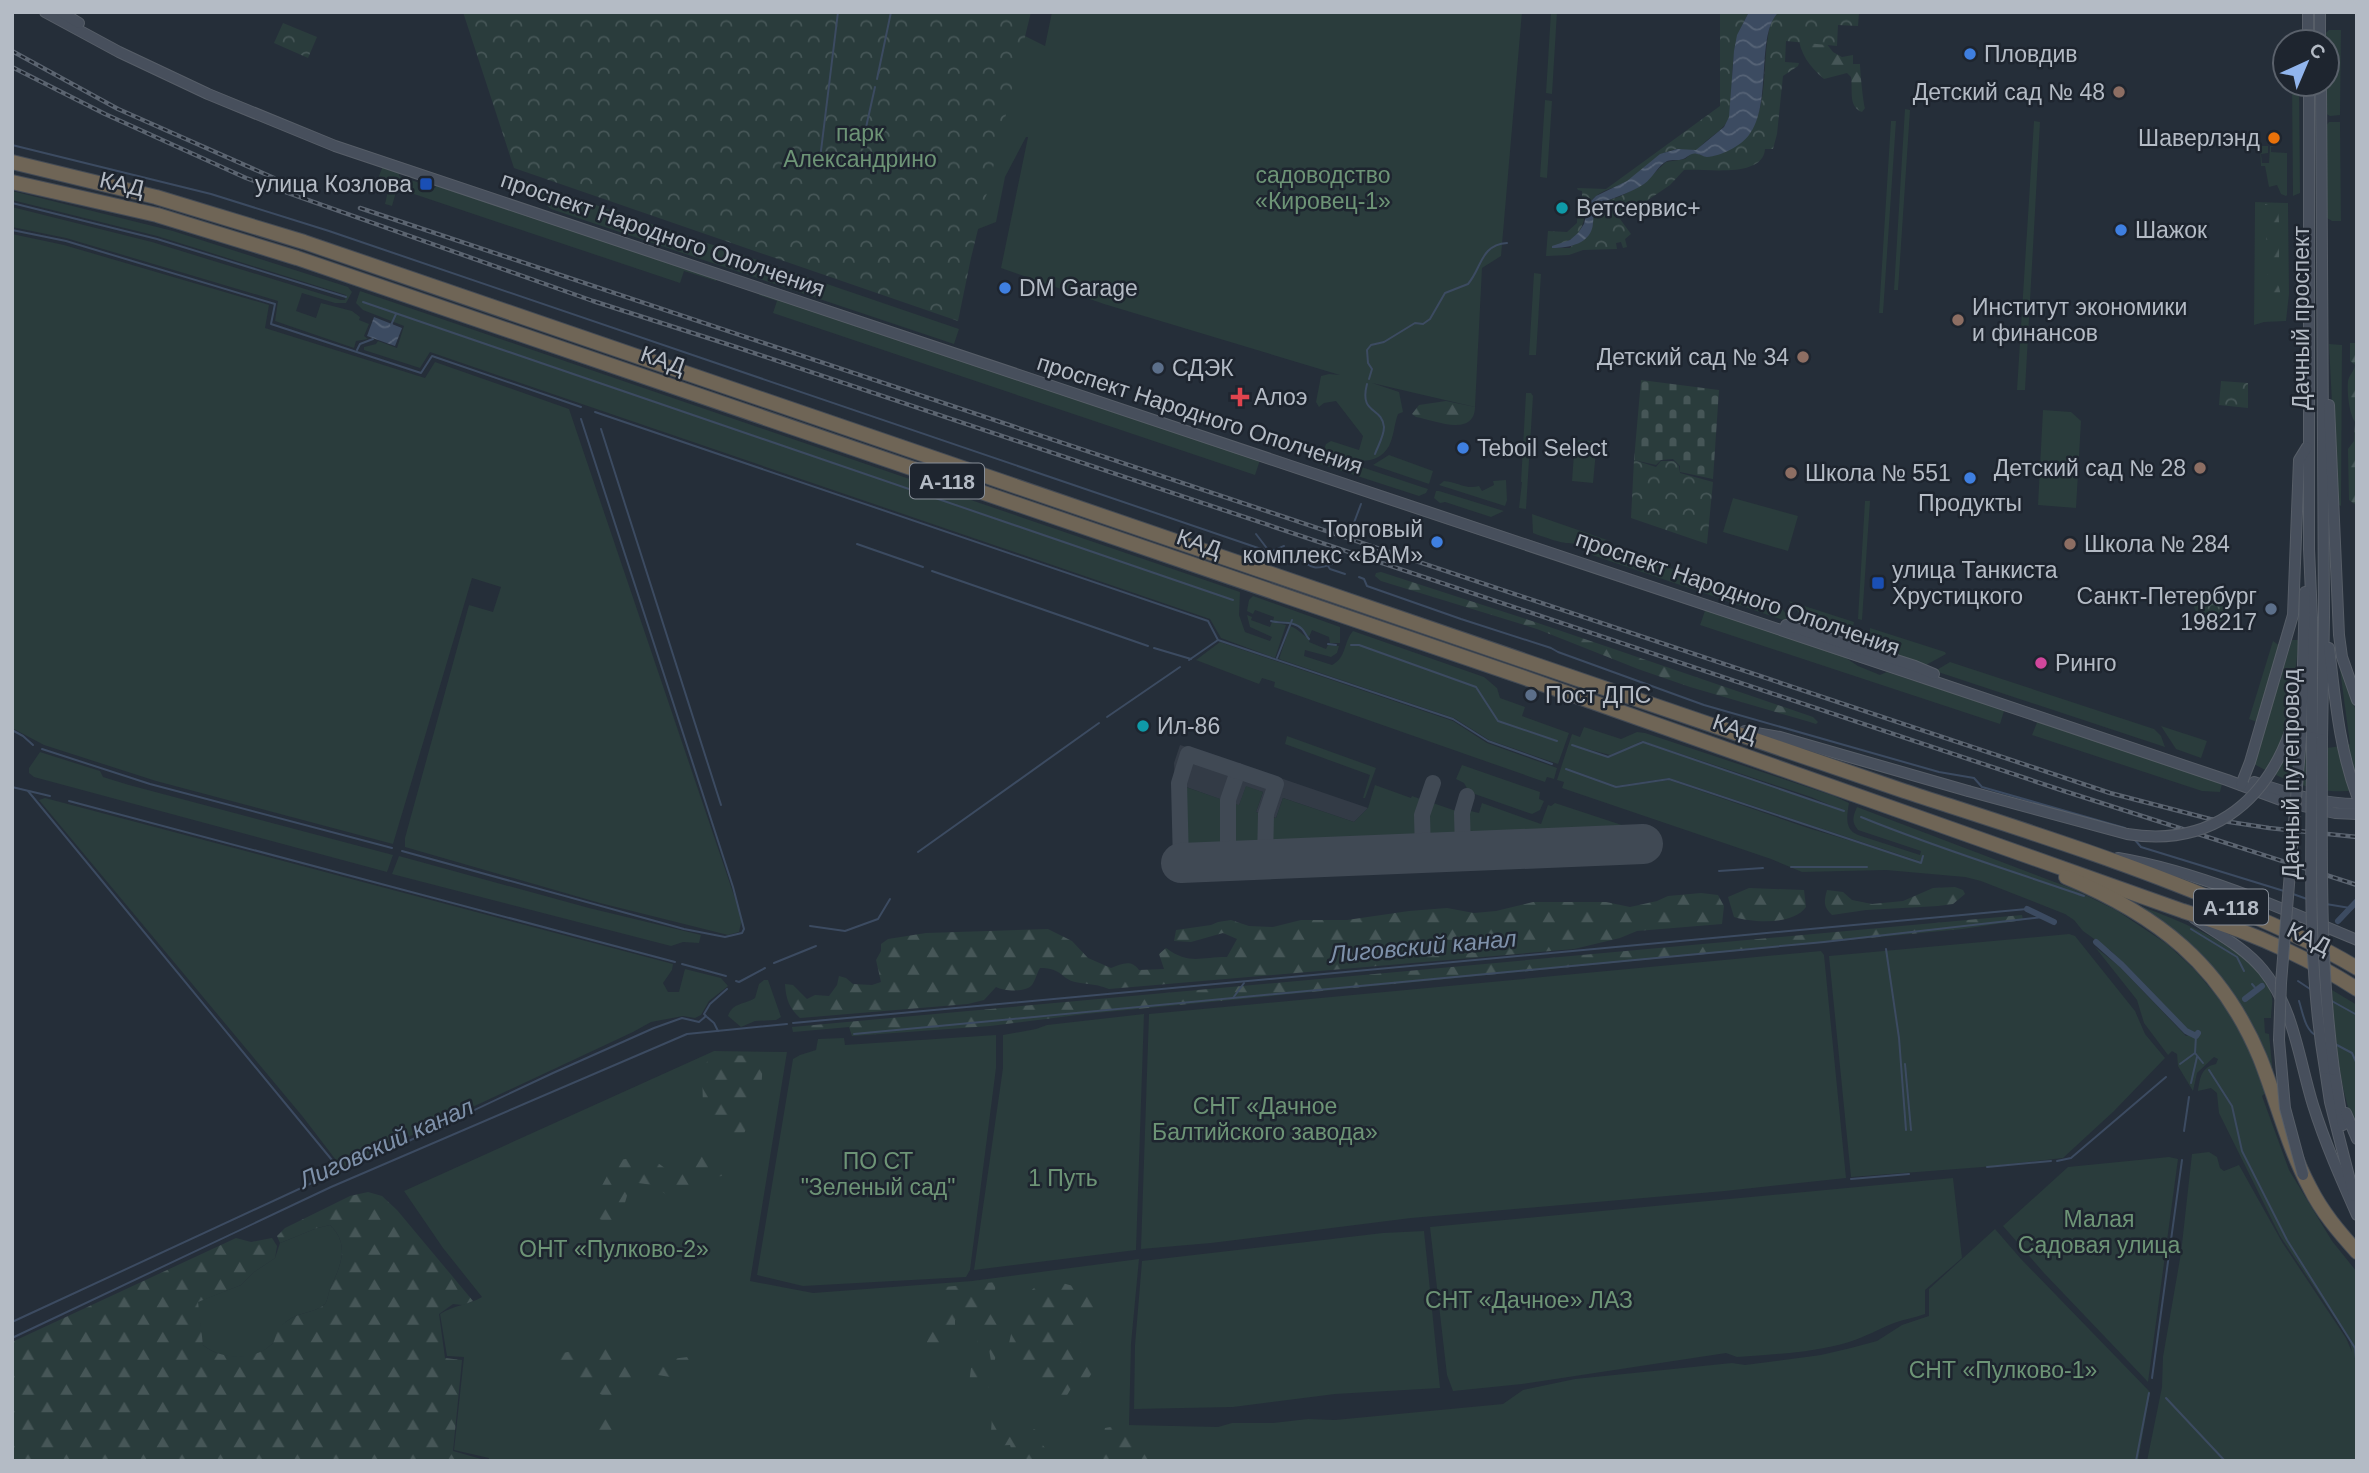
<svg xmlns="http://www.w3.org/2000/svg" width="2369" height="1473" font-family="Arial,sans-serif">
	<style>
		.airport { fill: #333b46 }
		.green { fill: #2a3c3c; fill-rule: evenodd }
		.forest { fill: url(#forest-firs) }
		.cemetery { fill: url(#cemetery-stones) }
		.park { fill: url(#park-crowns); fill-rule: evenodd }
		.water { fill: url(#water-waves) }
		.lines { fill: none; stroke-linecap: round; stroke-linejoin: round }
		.stream { stroke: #3c4b61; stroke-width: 2 }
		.canal { stroke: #3c4b61; stroke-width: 6 }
		.taxiway { stroke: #404954; stroke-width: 16 }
		.runway { stroke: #404954; stroke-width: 40 }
		.secondary-casing { stroke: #575e68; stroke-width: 12 }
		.highway-casing { stroke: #444b55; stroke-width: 16 }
		.secondary { stroke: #474f5c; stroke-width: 10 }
		.highway { stroke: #6f6556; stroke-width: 14 }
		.rail-casing { stroke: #5b6470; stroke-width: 4.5 }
		.rail { stroke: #1e252f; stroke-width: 2; stroke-dasharray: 5; stroke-linecap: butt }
		.secondary-bridge-casing { stroke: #575e68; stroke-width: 12; stroke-linecap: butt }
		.secondary-bridge { stroke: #474f5c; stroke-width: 10 }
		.shop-dot { fill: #3f7fe0; stroke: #1e252f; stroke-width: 2.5 }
		.education-dot { fill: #8d6e63; stroke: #1e252f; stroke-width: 2.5 }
		.food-dot { fill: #e8710a; stroke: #1e252f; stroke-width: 2.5 }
		.transit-dot { fill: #1a4fb4; stroke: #1e252f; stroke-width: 2.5 }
		.culture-dot { fill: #0f9aa8; stroke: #1e252f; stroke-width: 2.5 }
		.service-dot { fill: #5c6f8a; stroke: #1e252f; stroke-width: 2.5 }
		.health-dot { fill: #e0444e; stroke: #1e252f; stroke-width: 2.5 }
		.hotel-dot { fill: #d1479c; stroke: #1e252f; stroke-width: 2.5 }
		.labels { text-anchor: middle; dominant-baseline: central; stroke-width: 5; stroke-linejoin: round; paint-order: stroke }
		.shield { fill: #1e252f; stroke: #878e98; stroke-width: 2 }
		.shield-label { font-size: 21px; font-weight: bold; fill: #b4bbc5 }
		.poi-label { font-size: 23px; fill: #b4bbc5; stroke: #1e252f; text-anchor: start }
		.park-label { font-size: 23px; fill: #6d9476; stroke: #1e252f }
		.street-label { font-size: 23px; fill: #b4bbc5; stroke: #1e252f }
		.water-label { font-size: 24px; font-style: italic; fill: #7e91aa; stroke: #1e252f }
	</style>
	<defs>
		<pattern id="forest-firs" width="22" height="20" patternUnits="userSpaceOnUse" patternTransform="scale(1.75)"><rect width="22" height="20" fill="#2a3c3c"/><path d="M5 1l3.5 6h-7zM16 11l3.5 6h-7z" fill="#465657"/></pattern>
		<pattern id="cemetery-stones" width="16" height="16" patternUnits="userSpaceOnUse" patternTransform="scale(1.75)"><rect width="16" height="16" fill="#2a3c3c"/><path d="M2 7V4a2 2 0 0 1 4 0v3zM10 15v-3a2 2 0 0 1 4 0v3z" fill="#465657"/></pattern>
		<pattern id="park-crowns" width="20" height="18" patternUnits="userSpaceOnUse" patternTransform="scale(1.75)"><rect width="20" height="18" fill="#2a3c3c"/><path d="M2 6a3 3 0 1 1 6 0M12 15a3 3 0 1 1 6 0" fill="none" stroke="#465657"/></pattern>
		<pattern id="water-waves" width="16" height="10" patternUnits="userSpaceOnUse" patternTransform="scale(1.75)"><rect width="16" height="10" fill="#3c4b61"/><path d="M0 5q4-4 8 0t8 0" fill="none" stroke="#566376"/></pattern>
	</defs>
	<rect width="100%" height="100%" fill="#252e39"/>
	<path class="airport" d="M 1180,745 L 1231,761 L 1368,808 L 1354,822 L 1283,798 L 1276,818 L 1256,812 L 1263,792 L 1246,787 L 1239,806 L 1175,783 L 1174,763 Z"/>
	<g class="green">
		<path d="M 1052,12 L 1522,12 L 1501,256 L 1482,268 L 1475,407 L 1372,383 L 1399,392 L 1403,412 L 1398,414 C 1394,425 1394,436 1389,446 C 1375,471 1344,458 1323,452 L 1326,444 L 1331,441 L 1359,450 L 1363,436 L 1336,401 L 1324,403 L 1319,407 L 1316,402 L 1321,376 L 1329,374 L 1340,375 L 1104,304 L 1001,268 L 1028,137 L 1026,137 L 1005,177 L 996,222 L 973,231 L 1017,32 L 1045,46 Z"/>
		<path d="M 1551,12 L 1557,12 L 1552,94 L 1546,93 Z"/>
		<path d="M 2329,30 L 2341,30 L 2340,115 L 2330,116 L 2325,113 L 2327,42 L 2325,42 L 2325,34 Z"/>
		<path d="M 2292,84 L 2299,84 L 2300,193 L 2293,196 Z"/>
		<path d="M 1545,100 L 1552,101 L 1547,178 L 1540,177 Z"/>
		<path d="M 1905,109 L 1910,110 L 1898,290 L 1894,290 Z"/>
		<path d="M 1891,121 L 1896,121 L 1883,313 L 1879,313 Z"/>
		<path d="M 2034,121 L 2040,122 L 2025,390 L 2017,390 Z"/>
		<path d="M 2329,122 L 2340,122 L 2341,221 L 2332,221 L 2327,218 L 2325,127 Z"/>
		<path d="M 2260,146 L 2268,146 L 2268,153 L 2261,154 L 2262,163 L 2269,163 L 2270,146 L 2276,146 L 2271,147 L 2271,152 L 2287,153 L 2287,195 L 2286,196 L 2281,194 L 2277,185 L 2269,187 L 2265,166 L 2261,166 Z"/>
		<path d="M 383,166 L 400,172 L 399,176 L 435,188 L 437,184 L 716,279 L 716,281 L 684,271 L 680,283 L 399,189 L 396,192 L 392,206 L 385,204 L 389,186 L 377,181 Z"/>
		<path d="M 520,179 L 959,329 L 954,344 L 551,209 L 525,187 Z"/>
		<path d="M 12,191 L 173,231 L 348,287 L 352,292 L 346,303 L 335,303 L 302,293 L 296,311 L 316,318 L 321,303 L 352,311 L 360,317 L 359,320 L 369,324 L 364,336 L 368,339 L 356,341 L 354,348 L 275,321 L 278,301 L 66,238 L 12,227 L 12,207 L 152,242 L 341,300 L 345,300 L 346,295 L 157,236 L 12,200 Z"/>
		<path d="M 2255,202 L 2288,203 L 2289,294 L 2286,321 L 2264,322 L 2254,325 Z"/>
		<path d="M 12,234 L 64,245 L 269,305 L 265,328 L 425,378 L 435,362 L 569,409 L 742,919 L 739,932 L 728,935 L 600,903 L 405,847 L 405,838 L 469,605 L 493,612 L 501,587 L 472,578 L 393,844 L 156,781 L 44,745 L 12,728 Z"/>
		<path d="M 1534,273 L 1541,274 L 1536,355 L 1529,355 Z"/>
		<path d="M 360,291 L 1240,592 L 1239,615 L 1245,632 L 1270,641 L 1272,637 L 1250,627 L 1247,615 L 1252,617 L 1251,620 L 1270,627 L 1272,622 L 1286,625 L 1275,658 L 1221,638 L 1210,619 L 430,352 L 420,368 L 364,350 L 364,347 L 376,344 L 378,341 L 397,348 L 404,326 L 363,310 L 356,303 Z"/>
		<path d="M 760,292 L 1260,460 L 1255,475 L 773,313 L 777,301 L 759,295 Z"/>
		<path d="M 2329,344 L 2342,345 L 2341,506 L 2337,504 Z"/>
		<path d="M 1526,393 L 1531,393 L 1533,396 L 1526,509 L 1519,508 L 1522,482 L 1521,482 Z"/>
		<path d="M 2043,410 L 2071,412 L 2081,421 L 2076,508 L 2038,505 Z"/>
		<path d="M 1575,440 L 1597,441 L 1593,483 L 1572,481 Z"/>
		<path d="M 1313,451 L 1428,489 L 1426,493 L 1419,496 L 1314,462 L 1311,457 Z"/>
		<path d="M 1389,455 L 1433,471 L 1429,484 L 1373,465 Z"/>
		<path d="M 1506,480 L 1507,500 L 1505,506 L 1439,485 L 1444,481 C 1457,482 1467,490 1479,486 L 1482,491 L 1494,485 L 1493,481 Z"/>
		<path d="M 1436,491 L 1439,491 L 1504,511 L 1491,517 L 1445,502 L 1440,503 L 1434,498 Z"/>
		<path d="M 1733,498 L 1798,516 L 1788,551 L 1723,532 Z"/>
		<path d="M 1865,501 L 1870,501 L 1862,620 L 1858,619 Z"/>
		<path d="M 1532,514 L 1607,540 C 1570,545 1568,546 1533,533 Z"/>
		<path d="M 1606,547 L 1773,602 L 1779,605 L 1792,621 L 1789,622 L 1592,555 L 1592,550 Z"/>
		<path d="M 1253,596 L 1340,627 L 1340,643 L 1330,643 L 1329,637 L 1312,630 L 1309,637 C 1296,621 1293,622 1273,621 L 1274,617 L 1255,610 L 1253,614 L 1247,611 L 1249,600 Z"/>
		<path d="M 1789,601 L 1854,622 L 1851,636 L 1807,622 Z"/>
		<path d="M 1706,608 L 1846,655 L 1846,658 L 1858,666 L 1880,675 L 1887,672 L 1923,684 L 1931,683 L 2005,708 L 2000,724 L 1700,625 Z"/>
		<path d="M 1290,626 C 1299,629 1302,635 1310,639 L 1309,642 L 1326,649 L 1328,645 L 1339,646 L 1337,653 L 1331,657 L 1305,650 L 1304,656 L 1332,665 C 1347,657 1343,643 1353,631 L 1484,677 L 1497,688 L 1500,698 L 1525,707 L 1522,716 L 1569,733 L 1558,764 L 1489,740 L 1454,718 L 1279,659 Z"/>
		<path d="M 1870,628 L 1945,652 L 1946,654 L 1926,665 L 1877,649 L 1870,640 Z"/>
		<path d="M 2292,640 L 2299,640 L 2291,707 L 2281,744 C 2303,752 2327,749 2350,744 L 2336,640 L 2340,665 L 2357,714 L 2357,790 C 2321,796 2285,781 2254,764 Z"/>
		<path d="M 2273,641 L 2280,646 L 2257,722 L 2249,719 Z"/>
		<path d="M 1220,642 L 1453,721 L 1487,743 L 1557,768 L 1554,779 L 1547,777 L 1545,782 L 1274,687 L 1275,682 L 1262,678 L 1259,684 L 1196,660 Z"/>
		<path d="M 1950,662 L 2154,729 L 2161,736 L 2165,747 L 1935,671 Z"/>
		<path d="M 2038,720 L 2222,784 L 2220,792 L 2202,791 L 2032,735 Z"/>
		<path d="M 2161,726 L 2207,741 L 2201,758 L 2176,749 Z"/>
		<path d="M 1584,727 L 1621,739 L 1637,732 L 1645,733 L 1834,796 L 1849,803 C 1847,816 1844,829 1858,835 L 1920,855 L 1921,851 L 1858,830 C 1851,822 1853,816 1857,807 L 2073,889 L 2116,910 L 2167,944 L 2195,970 L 2220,1000 L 2230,992 L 2137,905 C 2175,919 2264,951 2272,997 C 2273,1003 2271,1011 2271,1018 L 2264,1018 L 2265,1033 L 2269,1034 L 2274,1085 L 2262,1096 L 2289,1170 L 2332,1241 L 2357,1272 L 2357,1461 L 2147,1461 L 2162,1387 L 2163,1357 L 2181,1253 L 2192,1154 L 2209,1152 L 2217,1157 L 2220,1168 L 2224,1171 L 2239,1165 L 2282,1242 L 2346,1338 L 2352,1352 L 2350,1341 L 2280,1236 L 2219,1113 L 2217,1093 L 2211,1088 L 2198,1091 C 2200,1078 2201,1067 2216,1064 L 2218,1059 L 2214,1057 L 2197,1073 L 2193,1091 L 2178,1066 L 2177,1054 L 2172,1051 L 2168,1055 L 2144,1023 L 2137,1000 L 2095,947 L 2119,966 L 2186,1036 L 2191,1034 L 2111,951 L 2083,931 L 2074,920 L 2065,914 L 1981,881 L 1965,877 L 1886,870 L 1802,872 L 1771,859 L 1562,788 L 1564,782 L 1557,780 L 1572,734 L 1580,737 ZM 1642,741 L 1811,797 L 1844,811 L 1643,742 L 1635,744 L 1611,757 L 1572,745 L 1610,755 ZM 1566,768 L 1616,786 L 1669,778 L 1922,862 L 1808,828 L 1669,780 L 1615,787 Z"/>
		<path d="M 1287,736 L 1376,768 L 1365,798 L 1363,798 L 1370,775 L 1285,744 Z"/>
		<path d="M 40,752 L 100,771 L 103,777 L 129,785 L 393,855 L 387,872 L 34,777 L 29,773 L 29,768 Z"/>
		<path d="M 1462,765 L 1540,792 L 1539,799 L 1544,801 L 1540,810 L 1532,814 L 1469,792 L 1464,783 L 1456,779 Z"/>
		<path d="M 1375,785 L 1411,798 L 1412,796 L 1423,800 L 1419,813 L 1419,837 L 1414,843 L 1275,848 L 1269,844 L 1269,817 L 1276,818 L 1283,798 L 1354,822 L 1368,808 Z"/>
		<path d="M 1183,786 L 1223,800 L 1224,845 L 1219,850 L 1190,852 L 1184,846 Z"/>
		<path d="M 1246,786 L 1263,792 L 1256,812 L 1262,814 L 1262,843 L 1257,849 L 1238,850 L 1233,845 L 1232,803 L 1239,805 Z"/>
		<path d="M 45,798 L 673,964 L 672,970 L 663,983 L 668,992 L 679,992 L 685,969 L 721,978 L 728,986 L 709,1001 L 701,1015 L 695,1018 L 683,1016 L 651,1022 L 633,1032 L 342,1168 L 303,1117 L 39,800 Z"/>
		<path d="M 1430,802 L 1459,812 L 1460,834 L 1454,841 L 1432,842 L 1427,836 L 1426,815 Z"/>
		<path d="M 1482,803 L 1541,824 L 1548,805 L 1551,806 L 1555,803 L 1643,832 L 1643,834 C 1636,829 1619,830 1611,834 L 1472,840 L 1465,835 L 1466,810 L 1479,813 Z"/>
		<path d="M 399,856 L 589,908 L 701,935 L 699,943 L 683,942 L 671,946 L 392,874 Z"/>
		<path d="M 2069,934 L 2075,936 L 2135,1011 L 2145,1034 L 2165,1058 L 2114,1111 L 2063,1158 L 1983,1167 L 1851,1177 L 1829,956 Z"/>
		<path d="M 1821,951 L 1824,955 L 1846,1178 L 1725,1191 L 1411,1218 L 1211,1243 L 1141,1249 L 1149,1014 Z"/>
		<path d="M 764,980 L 768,980 L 781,1017 L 776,1020 L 755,1021 L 741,1027 L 728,1016 C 733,1002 744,1005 755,998 L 759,984 Z"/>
		<path d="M 2332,990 L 2357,1005 L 2357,1130 C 2339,1095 2334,1029 2332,990 Z"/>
		<path d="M 1144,1014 L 1136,1250 L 974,1270 L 1003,1068 L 1003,1035 L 1036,1029 L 1047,1025 Z"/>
		<path d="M 996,1035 L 996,1068 L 970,1270 L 966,1277 L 803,1286 L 757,1275 L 793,1059 L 800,1055 L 816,1050 L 818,1039 L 844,1038 L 845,1045 Z"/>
		<path d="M 714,1051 L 787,1052 L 750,1281 L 813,1293 L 972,1281 L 1139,1259 L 1131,1344 L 1129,1425 L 1218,1427 L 1232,1423 L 1273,1423 L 1308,1419 L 1335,1420 L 1503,1404 L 1523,1390 L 1575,1379 L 1732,1363 L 1745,1365 L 1821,1355 L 1851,1348 L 1877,1341 L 1902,1325 L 1929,1316 L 1929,1289 L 1995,1229 L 2021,1259 L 2150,1392 L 2138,1461 L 489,1461 L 489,1458 L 454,1450 L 464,1357 L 447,1356 L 440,1314 C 454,1305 468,1305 482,1297 L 443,1248 L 404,1191 Z"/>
		<path d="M 2169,1157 L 2178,1159 L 2148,1382 L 2044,1273 L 2003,1226 L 2068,1167 Z"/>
		<path d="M 1953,1178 L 1962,1258 L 1925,1290 L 1925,1314 C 1915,1318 1904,1319 1894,1323 C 1879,1329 1865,1337 1849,1342 C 1813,1353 1775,1354 1737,1357 L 1726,1353 L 1522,1384 L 1453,1391 L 1447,1375 L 1430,1227 Z"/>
		<path d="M 330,1225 C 351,1245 340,1267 330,1289 C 328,1294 328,1300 325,1304 C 315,1313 301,1312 290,1319 C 276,1328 280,1336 272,1344 C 255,1362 220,1360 203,1345 L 197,1302 L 241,1285 L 254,1272 L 275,1258 L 280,1243 L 317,1228 Z"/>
		<path d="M 1424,1231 L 1440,1388 L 1335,1394 L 1233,1407 L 1134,1409 L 1135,1345 L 1142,1261 L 1383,1233 Z"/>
	</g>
	<g class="forest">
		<path d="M 1837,22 L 1826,43 L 1833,52 L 1842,57 L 1853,55 L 1853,64 L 1860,64 C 1860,70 1863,103 1865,108 L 1862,112 C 1848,107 1853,90 1851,77 L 1847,73 L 1824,79 C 1809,66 1800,54 1798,34 Z"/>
		<path d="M 2275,203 L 2278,205 L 2279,223 L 2275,226 L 2274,239 L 2279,244 L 2279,266 L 2275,273 L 2275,280 L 2279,287 L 2284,310 L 2279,315 L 2272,315 L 2272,302 L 2268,298 L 2265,204 Z"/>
		<path d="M 2350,343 L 2357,343 L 2357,506 L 2349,500 L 2348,449 L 2354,441 L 2355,422 C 2349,413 2347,393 2348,381 C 2349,375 2354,372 2355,365 L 2350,361 Z"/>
		<path d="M 1446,401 L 1475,407 C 1474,438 1434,420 1416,417 L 1412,414 L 1419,405 Z"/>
		<path d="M 1381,572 L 1532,621 L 1813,717 L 1818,722 L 1816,724 L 1810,722 L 1690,687 L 1638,669 L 1537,629 L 1381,581 L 1375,576 L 1376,573 Z"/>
		<path d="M 1955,887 L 1963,890 L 1965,894 L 1953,904 L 1938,906 L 1866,910 L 1832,915 C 1823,907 1824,901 1827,890 L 1843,892 L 1852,900 L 1872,904 L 1903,901 L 1933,888 Z"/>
		<path d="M 1749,888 L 1804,890 L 1806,907 C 1793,925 1754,923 1734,917 L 1728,897 Z"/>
		<path d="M 1701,893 L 1718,895 L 1724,906 L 1722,924 L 1637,931 L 1620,938 L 1574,949 L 1109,989 C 1093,983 1090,985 1075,982 C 1061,979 1063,968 1040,968 C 1037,973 1035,981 1032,985 C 1025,993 1004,991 996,987 L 984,1000 L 968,1004 L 800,1018 C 789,1008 786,999 785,984 L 793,985 L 807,999 L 815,995 L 829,996 L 837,985 L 839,976 L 846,978 L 853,984 L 872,985 L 881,982 L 876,960 L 881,951 L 881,944 L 888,939 L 926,933 L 1048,929 L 1072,941 L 1088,958 L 1111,968 C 1122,964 1131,959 1139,970 L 1164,969 L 1159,954 L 1166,948 C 1189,965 1200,957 1227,957 L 1237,939 L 1223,933 L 1191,942 L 1174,941 L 1176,930 L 1211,925 L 1218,922 L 1231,920 L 1249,926 L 1273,927 L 1301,920 L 1347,920 L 1409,911 L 1447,908 L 1474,913 L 1496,911 L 1533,902 L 1606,902 L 1630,907 L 1657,901 L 1668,896 Z"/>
		<path d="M 2022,915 L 2023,920 L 1962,929 L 1085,1014 L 990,1026 L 852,1036 L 849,1027 L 793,1032 L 792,1027 Z"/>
		<path d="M 716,1055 L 761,1056 C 767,1086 752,1115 740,1143 L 709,1128 L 703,1108 L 702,1066 Z"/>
		<path d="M 695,1152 L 715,1155 L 726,1168 L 722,1176 L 705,1178 L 683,1207 L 653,1185 L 631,1182 L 622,1213 L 609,1223 L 587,1214 L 615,1161 C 636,1156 651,1155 667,1170 Z"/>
		<path d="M 368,1192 L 382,1196 L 397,1210 L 473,1301 L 463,1305 L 453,1304 L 439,1314 L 445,1358 L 462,1360 L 453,1451 L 488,1461 L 12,1461 L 12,1342 L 236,1238 L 251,1242 L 272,1238 L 277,1246 L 275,1258 L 254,1272 L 241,1285 L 198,1302 L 203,1345 C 220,1360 255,1361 272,1344 C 276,1340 275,1334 278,1330 C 280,1326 287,1321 290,1319 C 301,1312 315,1313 325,1304 C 328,1300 328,1294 330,1289 C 340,1267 351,1245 330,1225 L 317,1228 L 280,1243 L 277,1236 L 285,1228 L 350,1196 Z"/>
		<path d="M 1051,1280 L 1088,1290 L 1097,1309 L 1078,1339 L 1088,1351 L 1094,1370 L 1086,1382 L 1076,1380 L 1066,1397 L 1037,1389 L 1026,1371 L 1005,1363 C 1011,1335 1017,1286 1051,1280 Z"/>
		<path d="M 996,1282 L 995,1290 L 985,1290 L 989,1308 L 1000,1306 L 996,1355 L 988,1388 L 969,1384 L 971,1368 L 991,1361 L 989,1349 L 978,1349 L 974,1311 L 955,1320 L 955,1340 L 941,1351 L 926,1346 L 934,1312 L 940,1308 L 946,1299 L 944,1287 Z"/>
		<path d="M 603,1346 L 622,1365 L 696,1356 L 695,1371 L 682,1379 L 646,1373 L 629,1386 L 621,1404 L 556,1373 L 556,1354 Z"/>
		<path d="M 997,1407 L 1003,1424 L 1020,1419 L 1021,1432 L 1025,1438 L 1034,1429 L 1038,1430 L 1042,1444 L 1052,1457 L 1067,1461 L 1015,1461 L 1010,1445 L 990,1446 L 992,1417 Z"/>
		<path d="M 597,1410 L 620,1417 L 623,1434 L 618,1442 L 603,1442 L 596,1421 Z"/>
		<path d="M 1116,1426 L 1131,1438 L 1141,1453 L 1160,1450 L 1171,1461 L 1103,1461 L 1101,1445 L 1105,1428 Z"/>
	</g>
	<path class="cemetery" d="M 1641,380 L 1719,390 L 1713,479 L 1680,472 L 1680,466 L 1673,459 L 1661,460 L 1656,465 L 1634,460 Z"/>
	<g class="park">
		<path d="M 463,12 L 1031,12 L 971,258 L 958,321 L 514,168 Z"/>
		<path d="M 1720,12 L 1749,12 C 1735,35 1732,59 1732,85 C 1731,96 1733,108 1729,118 C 1722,134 1703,138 1697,153 C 1706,159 1713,156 1723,152 C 1769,133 1762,86 1767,43 C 1769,32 1769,22 1777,13 L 1859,12 L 1858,26 L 1838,25 L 1837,46 L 1786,41 L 1785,62 L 1799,63 L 1798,66 L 1783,76 L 1777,134 L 1773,149 L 1765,149 C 1763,179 1705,168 1684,170 L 1670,185 L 1620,219 L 1631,234 L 1625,239 L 1627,247 L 1623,248 L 1621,242 L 1616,243 L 1617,249 L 1583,250 L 1569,255 L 1546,256 L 1548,231 L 1567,232 L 1577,223 L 1578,200 L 1582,200 L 1582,191 L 1578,190 L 1577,188 L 1606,189 L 1720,106 ZM 1677,149 L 1690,155 L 1685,159 L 1666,162 L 1642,185 L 1621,196 L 1598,204 L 1592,213 L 1593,222 L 1570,248 L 1552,248 C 1560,244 1571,241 1577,235 C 1587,223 1583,205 1596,196 C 1605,189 1617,187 1627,182 C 1645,171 1655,152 1677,149 Z"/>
		<path d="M 283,23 L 317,37 L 308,58 L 274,43 Z"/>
		<path d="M 2221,381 L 2248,383 L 2248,408 L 2219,405 Z"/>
		<path d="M 1634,460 L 1656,467 L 1661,461 L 1674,461 L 1679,466 L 1680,473 L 1713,482 L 1707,544 L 1631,518 Z"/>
		<path d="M 2206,589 L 2209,589 L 2223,603 L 2231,617 C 2211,628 2199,624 2192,601 Z"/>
	</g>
	<g class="water">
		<path d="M 1749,12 L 1779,12 C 1755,33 1773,105 1749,135 C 1741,146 1721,156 1707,157 C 1703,157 1701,154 1697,154 C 1691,152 1687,158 1683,159 C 1678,161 1672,159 1667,161 C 1657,166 1653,178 1644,184 C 1629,194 1611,198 1595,206 C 1592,213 1594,215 1593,223 C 1592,244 1568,248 1552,248 L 1552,246 L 1570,240 L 1578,233 L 1584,224 L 1589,203 L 1596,196 L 1627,181 L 1660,154 L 1677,149 L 1696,150 L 1724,127 L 1729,117 L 1734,51 L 1737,35 Z"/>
		<path d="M 374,317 L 402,328 L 395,346 L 367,336 Z"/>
	</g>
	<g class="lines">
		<g class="stream">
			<path d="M 877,79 L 891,12"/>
			<path d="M 865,132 L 875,87"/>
			<path d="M 12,145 L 211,194 L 329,231 L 1270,552 L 1284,546"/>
			<path d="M 819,167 L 838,12"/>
			<path d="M 12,203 L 157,239 L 346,297"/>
			<path d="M 12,230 L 66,241 L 275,304 L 271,324 L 421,373 L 432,356 L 581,407"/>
			<path d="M 363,302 L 1233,600"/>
			<path d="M 391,325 L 396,314"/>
			<path d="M 357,350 L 360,344 L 373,339"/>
			<path d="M 1369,379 L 1372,369 L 1368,363 L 1367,350 L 1371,345 L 1384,342 L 1415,323 L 1423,324 L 1430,319 L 1445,293 L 1468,284 C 1482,268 1480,245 1507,243"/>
			<path d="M 1367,384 C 1359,415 1382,406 1384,427 C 1384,436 1378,446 1375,454"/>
			<path d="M 595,412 L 1208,621 L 1218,640 L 1453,719 L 1488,741 L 1552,764"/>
			<path d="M 601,429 L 721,805"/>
			<path d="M 1256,534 L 1269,551"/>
			<path d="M 1349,536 L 1361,504"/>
			<path d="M 857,544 L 923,567"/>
			<path d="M 1298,556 C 1313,572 1318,569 1338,562 L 1343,553"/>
			<path d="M 1328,566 L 1330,569 L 1345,574"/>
			<path d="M 932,571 L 1148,646"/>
			<path d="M 1359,577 L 1364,579 L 1367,586 L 1461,619 L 1551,648 L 1558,652 L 1704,705 L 1939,772 L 1974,778 L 1982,787 L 2125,828"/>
			<path d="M 1271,621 C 1280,624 1294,620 1302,629 C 1305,632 1306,636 1309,639"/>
			<path d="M 1328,644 L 1336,645"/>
			<path d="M 1351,645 L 1359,645 L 1476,687 L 1498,721 L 1557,741"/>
			<path d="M 1154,648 L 1191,659"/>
			<path d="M 1277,658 L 1292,620"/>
			<path d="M 1189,660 L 1218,640"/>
			<path d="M 1107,717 L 1180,667"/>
			<path d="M 12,730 L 23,736 L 33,745"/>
			<path d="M 1572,745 L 1608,757 L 1643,742 L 1844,811"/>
			<path d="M 42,749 L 150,784 L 392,848"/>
			<path d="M 1566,769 L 1616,787 L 1669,779 L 1921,863 L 1923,856"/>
			<path d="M 12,787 L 50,796"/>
			<path d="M 28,791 L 341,1171"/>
			<path d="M 69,801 L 675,962"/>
			<path d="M 1861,817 C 1934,847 2009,870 2084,896"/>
			<path d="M 2135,840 L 2141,847 L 2284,891"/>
			<path d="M 402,851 L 684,929 L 725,937 L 742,933 L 744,929 L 733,887 L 581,419"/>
			<path d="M 918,852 L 1099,723"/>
			<path d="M 1791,867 L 1867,867"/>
			<path d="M 1719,871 L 1763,868"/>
			<path d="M 2293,894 L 2307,899"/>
			<path d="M 2355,903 L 2357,905"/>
			<path d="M 2326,904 L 2350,908"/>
			<path d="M 810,926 L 845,931 L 878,919 L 890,899"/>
			<path d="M 2191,929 L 2237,957 L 2244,971"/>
			<path d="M 1886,949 L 1899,1038 L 1906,1130"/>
			<path d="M 774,963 L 816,946"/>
			<path d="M 682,964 L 726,976"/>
			<path d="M 736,981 L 739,982 L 765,968"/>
			<path d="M 2298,981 L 2310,989"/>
			<path d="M 2252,984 L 2257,990"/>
			<path d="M 1233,998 L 1244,983"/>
			<path d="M 2330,1000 L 2357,1015"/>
			<path d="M 2299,1001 C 2303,1013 2305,1031 2317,1036"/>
			<path d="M 707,1017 L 714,1023 L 718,1031"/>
			<path d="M 793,1023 L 2027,909"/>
			<path d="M 854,1034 L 1824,942 L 2043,917"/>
			<path d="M 2196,1036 L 2195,1053 L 2203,1063"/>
			<path d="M 2335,1044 L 2352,1053 L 2357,1064"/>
			<path d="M 1905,1064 L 1911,1130"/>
			<path d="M 2180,1064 L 2195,1053"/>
			<path d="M 2209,1070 L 2232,1106 L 2242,1151 L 2287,1240 L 2355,1348 L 2357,1369"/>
			<path d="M 2191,1083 L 2197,1057"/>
			<path d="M 2184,1131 L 2189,1097"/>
			<path d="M 360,1160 L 379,1155 L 553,1073 L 654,1028 L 682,1018 L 699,1022 L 706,1016 L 704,1014 L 710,1004 L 727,989"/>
			<path d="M 2057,1161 L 2071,1158 L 2166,1077"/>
			<path d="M 1987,1167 L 2051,1161"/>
			<path d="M 1851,1179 L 1909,1174"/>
			<path d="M 12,1322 L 353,1164"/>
			<path d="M 12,1338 L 331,1187 L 687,1034 L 787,1024"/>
			<path d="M 2152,1378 L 2182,1160"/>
			<path d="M 2166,1398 L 2225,1461"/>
			<path d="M 2136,1461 L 2149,1393"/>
		</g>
		<g class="canal">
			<path d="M 2027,909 L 2054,922"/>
			<path d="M 2338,921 L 2357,901"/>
			<path d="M 2096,942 L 2122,965 L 2186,1031 L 2196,1036 L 2198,1033"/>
			<path d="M 2245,999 L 2262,986"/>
		</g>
		<g class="taxiway">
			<path d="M 1463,851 L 1462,813 L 1467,796"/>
			<path d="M 1423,853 L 1422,815 L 1433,783"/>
			<path d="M 1228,861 L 1228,800 L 1238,771"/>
			<path d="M 1181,863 L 1179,783 L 1188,754 L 1276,784 L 1266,814 L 1265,860"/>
		</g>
		<path class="runway" d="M 1181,863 L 1643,844"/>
		<defs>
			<g id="secondary">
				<path d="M 45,12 L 119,52 L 208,94 L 335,146 L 1933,681 L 2227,780 L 2289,803 L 2335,813 L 2357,814"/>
				<path d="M 61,12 L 79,23"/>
				<path d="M 2308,12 L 2308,42"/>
				<path d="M 2320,12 L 2320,42"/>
				<path d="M 2309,84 L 2309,549 L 2312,618 L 2312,737"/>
				<path d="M 2321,84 L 2324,617 L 2322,739"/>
				<path d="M 2329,405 L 2339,635 L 2342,657 L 2357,700"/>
				<path d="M 1786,625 L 1915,666 L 1934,674"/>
				<path d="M 2329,648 C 2335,697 2339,748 2357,796"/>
				<path d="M 1745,731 L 1780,737 L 1968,791"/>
				<path d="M 2290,732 L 2297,700"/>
				<path d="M 2301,737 L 2305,592"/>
				<path d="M 2254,782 C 2288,793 2320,804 2357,804"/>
				<path d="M 2241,785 L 2250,762 L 2293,615 L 2299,460 L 2307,447"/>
				<path d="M 2118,858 C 2196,871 2284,909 2357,940"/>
				<path d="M 2194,918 C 2218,934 2244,947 2263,970 C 2294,1008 2299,1060 2313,1105 C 2325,1143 2341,1179 2357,1215"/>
				<path d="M 2325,1069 L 2330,1102 L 2354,1196"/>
				<path d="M 2334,1070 L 2343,1125"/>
				<path d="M 2346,1113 L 2357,1139"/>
			</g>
			<g id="highway">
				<path d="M 12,162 L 156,197 L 304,242 L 1904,791 C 2011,826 2118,859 2222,903 C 2268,922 2314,942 2357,968"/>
				<path d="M 12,182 L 157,215 L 297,258 L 1525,678 L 2183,911 C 2243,929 2304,955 2357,989"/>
				<path d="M 2066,877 C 2157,915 2221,964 2260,1058 C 2277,1101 2288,1147 2310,1188 C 2322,1212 2339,1232 2357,1252"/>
			</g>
		</defs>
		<use href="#secondary" class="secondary-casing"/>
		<use href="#highway" class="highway-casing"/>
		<use href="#secondary" class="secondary"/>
		<use href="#highway" class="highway"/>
		<defs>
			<g id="rail">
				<path d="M 12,51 L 118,109 L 274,178"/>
				<path d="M 12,67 L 105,114 L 246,178 L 593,301 L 736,347 L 2061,790 L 2357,885"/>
				<path d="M 360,208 L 2110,793 L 2210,819 L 2269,828 L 2357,837"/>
			</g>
		</defs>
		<use href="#rail" class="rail-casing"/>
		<use href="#rail" class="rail"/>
		<defs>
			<g id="secondary-bridge">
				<path d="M 2301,737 L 2281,983 L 2279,1040 L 2285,1108 L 2303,1175"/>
				<path d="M 2312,737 C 2312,847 2306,959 2325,1069"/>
				<path d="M 2322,739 C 2322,849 2319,960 2334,1070"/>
				<path d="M 1968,791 L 2127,834 C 2207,847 2263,806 2290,732"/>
			</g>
		</defs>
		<use href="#secondary-bridge" class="secondary-bridge-casing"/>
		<use href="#secondary-bridge" class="secondary-bridge"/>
	</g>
	<g class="shop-dot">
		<circle cx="1970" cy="54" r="7"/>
		<circle cx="2121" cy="230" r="7"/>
		<circle cx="1005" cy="288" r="7"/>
		<circle cx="1463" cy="448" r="7"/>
		<circle cx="1970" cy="478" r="7"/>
		<circle cx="1437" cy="542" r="7"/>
	</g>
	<g class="education-dot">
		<circle cx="2119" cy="92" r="7"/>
		<circle cx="1958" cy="320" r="7"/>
		<circle cx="1803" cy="357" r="7"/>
		<circle cx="2200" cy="468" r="7"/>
		<circle cx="1791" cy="473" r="7"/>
		<circle cx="2070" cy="544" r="7"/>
	</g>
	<circle class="food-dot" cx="2274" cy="138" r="7"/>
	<g class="transit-dot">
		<rect x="419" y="177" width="14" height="14" rx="3.5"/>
		<rect x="1871" y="576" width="14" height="14" rx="3.5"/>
	</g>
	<g class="culture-dot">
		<circle cx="1562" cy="208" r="7"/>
		<circle cx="1143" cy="726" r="7"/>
	</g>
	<g class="service-dot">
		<circle cx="1158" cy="368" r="7"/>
		<circle cx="2271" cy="609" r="7"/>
		<circle cx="1531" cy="695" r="7"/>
	</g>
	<path class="health-dot" d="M1236.5 386.5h7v7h7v7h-7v7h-7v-7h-7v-7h7z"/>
	<circle class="hotel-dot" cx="2041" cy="663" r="7"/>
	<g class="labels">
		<g class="shield">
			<rect x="910" y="463.5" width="74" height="35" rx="5"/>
			<rect x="2194" y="889.5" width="74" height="35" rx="5"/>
		</g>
		<g class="shield-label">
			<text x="947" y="481">А-118</text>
			<text x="2231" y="907">А-118</text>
		</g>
		<g class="poi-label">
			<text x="1984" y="54">Пловдив</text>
			<text x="2105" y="92" text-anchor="end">Детский сад № 48</text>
			<text x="2260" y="138" text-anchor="end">Шаверлэнд</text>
			<text x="412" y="184" text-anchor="end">улица Козлова</text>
			<text x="1576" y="208">Ветсервис+</text>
			<text x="2135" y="230">Шажок</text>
			<text x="1019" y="288">DM Garage</text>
			<text x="1972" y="307">Институт экономики<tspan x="1972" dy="26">и финансов</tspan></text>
			<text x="1789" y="357" text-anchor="end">Детский сад № 34</text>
			<text x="1172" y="368">СДЭК</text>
			<text x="1254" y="397">Алоэ</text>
			<text x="1477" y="448">Teboil Select</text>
			<text x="2186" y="468" text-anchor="end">Детский сад № 28</text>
			<text x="1805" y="473">Школа № 551</text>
			<text x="1970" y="503" text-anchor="middle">Продукты</text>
			<text x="1423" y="529" text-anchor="end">Торговый<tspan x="1423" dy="26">комплекс «ВАМ»</tspan></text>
			<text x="2084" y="544">Школа № 284</text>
			<text x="1892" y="570">улица Танкиста<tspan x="1892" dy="26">Хрустицкого</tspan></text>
			<text x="2257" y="596" text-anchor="end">Санкт-Петербург<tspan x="2257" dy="26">198217</tspan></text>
			<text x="2055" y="663">Ринго</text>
			<text x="1545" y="695">Пост ДПС</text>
			<text x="1157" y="726">Ил-86</text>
		</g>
		<g class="park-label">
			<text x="860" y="133">парк<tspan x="860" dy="26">Александрино</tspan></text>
			<text x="1323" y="175">садоводство<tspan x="1323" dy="26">«Кировец-1»</tspan></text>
			<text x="1265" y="1106">СНТ «Дачное<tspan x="1265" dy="26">Балтийского завода»</tspan></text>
			<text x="878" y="1161">ПО СТ<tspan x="878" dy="26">"Зеленый сад"</tspan></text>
			<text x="1063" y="1178">1 Путь</text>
			<text x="2099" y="1219">Малая<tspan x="2099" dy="26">Садовая улица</tspan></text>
			<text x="614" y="1249">ОНТ «Пулково-2»</text>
			<text x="1529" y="1300">СНТ «Дачное» ЛАЗ</text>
			<text x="2003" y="1370">СНТ «Пулково-1»</text>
		</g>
		<g class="street-label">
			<text transform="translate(122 184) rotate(13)">КАД</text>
			<text transform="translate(663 234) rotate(19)">проспект Народного Ополчения</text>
			<text transform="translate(2301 318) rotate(-90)">Дачный проспект</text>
			<text transform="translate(663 360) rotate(19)">КАД</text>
			<text transform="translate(1200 414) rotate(18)">проспект Народного Ополчения</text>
			<text transform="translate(1199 543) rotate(19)">КАД</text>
			<text transform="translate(1738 593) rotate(19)">проспект Народного Ополчения</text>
			<text transform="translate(1735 728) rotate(19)">КАД</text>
			<text transform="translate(2291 774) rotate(-90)">Дачный путепровод</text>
			<text transform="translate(2309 938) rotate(26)">КАД</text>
		</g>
		<g class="water-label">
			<text transform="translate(1423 946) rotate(-5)">Лиговский канал</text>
			<text transform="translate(386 1143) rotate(-24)">Лиговский канал</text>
		</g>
	</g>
	<rect width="2369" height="1473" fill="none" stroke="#b4bbc5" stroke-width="28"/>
	<g transform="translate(2306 63) rotate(44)"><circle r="33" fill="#1e252f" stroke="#5a616b" stroke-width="2"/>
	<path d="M0-5L12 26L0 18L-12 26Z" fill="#91b5ed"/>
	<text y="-10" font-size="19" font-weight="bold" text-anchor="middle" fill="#b4bbc5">С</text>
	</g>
</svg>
